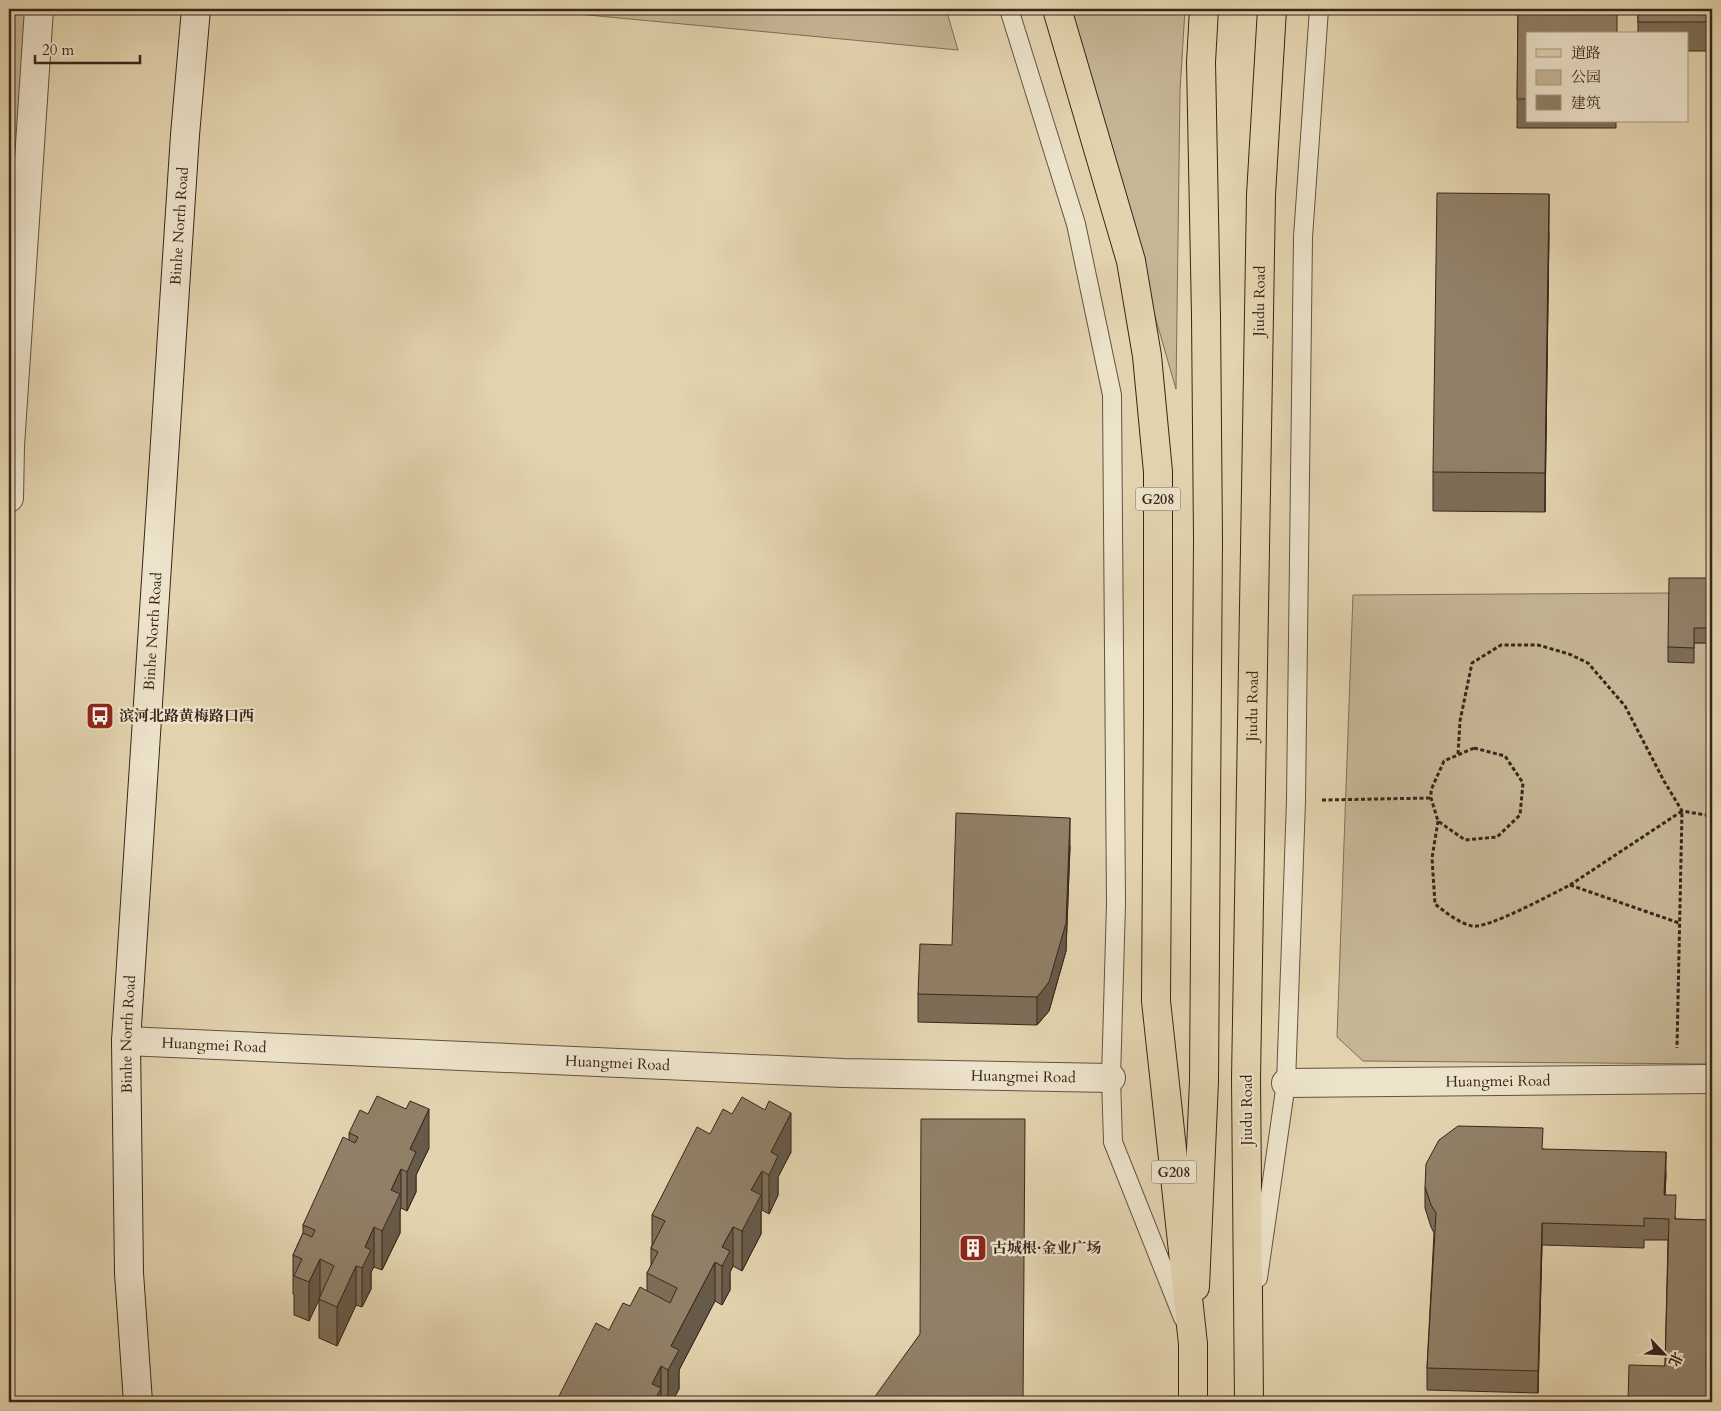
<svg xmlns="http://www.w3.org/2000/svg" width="1721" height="1411" font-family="Cardo,'Noto Serif SC',serif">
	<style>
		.green { fill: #c6b696; stroke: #7f6e58 }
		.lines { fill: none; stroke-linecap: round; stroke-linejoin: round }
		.lane-casing { stroke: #635240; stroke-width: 20 }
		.street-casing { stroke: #635240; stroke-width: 30 }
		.secondary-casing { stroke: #38261b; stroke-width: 30 }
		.primary-casing { stroke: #38261b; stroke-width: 30 }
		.highway-casing { stroke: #38261b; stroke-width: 30 }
		.path { stroke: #38261b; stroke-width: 3; stroke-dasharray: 4 2.5; stroke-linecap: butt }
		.lane { stroke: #ede3cb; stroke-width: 18 }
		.street { stroke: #ede3cb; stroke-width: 28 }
		.secondary { stroke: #ede3cb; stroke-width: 28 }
		.primary { stroke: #e3d4af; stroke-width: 28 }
		.highway { stroke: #e3d4af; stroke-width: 28 }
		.wall { fill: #7d6e59; stroke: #38261b }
		.shaded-wall { fill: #665a49; stroke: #38261b }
		.building { fill: #918068; stroke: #38261b }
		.labels { text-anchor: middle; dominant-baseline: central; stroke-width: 4.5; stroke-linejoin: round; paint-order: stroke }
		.shield { fill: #ede3cb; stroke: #6e5f50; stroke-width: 1 }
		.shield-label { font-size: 14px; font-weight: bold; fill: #38261b }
		.street-label { font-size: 15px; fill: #38261b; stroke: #ede3cb }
		.poi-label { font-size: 15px; font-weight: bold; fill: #38261b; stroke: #ede3cb; text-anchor: start }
	</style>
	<rect width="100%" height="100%" fill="#e3d4af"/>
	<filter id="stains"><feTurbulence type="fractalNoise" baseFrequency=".004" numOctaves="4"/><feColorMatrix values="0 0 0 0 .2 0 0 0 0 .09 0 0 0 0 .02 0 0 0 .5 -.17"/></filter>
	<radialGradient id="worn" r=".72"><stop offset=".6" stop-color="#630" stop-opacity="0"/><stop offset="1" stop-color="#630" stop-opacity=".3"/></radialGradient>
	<g class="green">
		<path d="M 9,9 L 39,9 L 9,498 Z"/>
		<path d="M 524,9 L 946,9 L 958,50 Z"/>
		<path d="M 1066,9 L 1185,9 L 1180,91 L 1176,389 Z"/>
		<path d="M 1669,593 L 1694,643 L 1712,643 L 1712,1064 L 1363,1061 L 1337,1037 L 1353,595 Z"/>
	</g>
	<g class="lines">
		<defs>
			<g id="lane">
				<path d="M 1009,9 L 1076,224 L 1112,395 L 1116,904 L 1111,1078 L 1113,1142 L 1183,1318"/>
				<path d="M 1258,1278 L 1286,1083 L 1296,801 L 1303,237 L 1319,9"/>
			</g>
			<g id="street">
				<path d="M 9,498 L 10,446 L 39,9"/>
				<path id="s1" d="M 126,1041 L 843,1073 L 1111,1078"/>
				<path id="s2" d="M 1286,1083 L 1712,1079"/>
			</g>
			<g id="secondary">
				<path id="s3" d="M 138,1402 L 129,1273 L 126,1041 L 185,135 L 196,9"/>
			</g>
			<path id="primary" d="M 1195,1287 L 1204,1081 L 1208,540 L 1206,316 L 1201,62 L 1204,9"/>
			<g id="highway">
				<path d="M 1057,9 L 1131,261 L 1147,356 L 1158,472 L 1158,710 L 1156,1001 L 1193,1344 L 1193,1402"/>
				<path id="s4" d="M 1249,1402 L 1246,1079 L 1261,195 L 1272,9"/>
			</g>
		</defs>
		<use href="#lane" class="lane-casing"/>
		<use href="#street" class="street-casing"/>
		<use href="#secondary" class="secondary-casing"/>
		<use href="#primary" class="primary-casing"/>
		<use href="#highway" class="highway-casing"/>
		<g class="path">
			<path d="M 1474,748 L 1505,756 L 1523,783 L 1520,815 L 1497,837 L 1465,840 L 1438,821 L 1431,798 L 1431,790 L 1444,761 Z"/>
			<path d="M 1458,754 L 1460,721 L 1472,663 L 1501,645 L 1538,645 L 1569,654 L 1588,663 L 1625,706 L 1664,781 L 1682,811 L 1712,816"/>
			<path d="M 1322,800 L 1431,798"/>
			<path d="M 1438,821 L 1432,858 L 1435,904 C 1445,912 1459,923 1472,926 C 1488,929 1552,894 1570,885 L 1679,923"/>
			<path d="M 1570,885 L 1682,811 L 1677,1048"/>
		</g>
		<use href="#lane" class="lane"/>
		<use href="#street" class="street"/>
		<use href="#secondary" class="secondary"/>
		<use href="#primary" class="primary"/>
		<use href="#highway" class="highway"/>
	</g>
	<g class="wall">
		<path d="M 1518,9 L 1712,9 L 1712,51 L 1687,51 L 1687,34 L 1638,34 L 1638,14 L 1617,13 L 1527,34 L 1527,121 L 1616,121 L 1616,128 L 1517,128 Z"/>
		<path d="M 1549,233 L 1545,512 L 1433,511 L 1433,472 Z"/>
		<path d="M 1712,578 L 1712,643 L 1694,643 L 1694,663 L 1668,662 L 1668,647 Z"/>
		<path d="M 1070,846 L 1066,951 L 1049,1011 L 1037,1025 L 918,1022 L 918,994 L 952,945 Z"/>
		<path d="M 349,1133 L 429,1148 L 416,1175 L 416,1192 L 407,1211 L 401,1208 L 400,1211 L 400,1233 L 382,1270 L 374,1267 L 371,1272 L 371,1289 L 362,1307 L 356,1305 L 337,1346 L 319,1338 L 319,1299 L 309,1321 L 294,1315 L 294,1295 L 293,1294 L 293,1255 L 303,1233 L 303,1225 L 349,1140 Z"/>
		<path d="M 710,1134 L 791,1152 L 778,1177 L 778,1195 L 769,1214 L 762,1210 L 761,1212 L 761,1234 L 742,1271 L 733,1266 L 730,1272 L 730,1290 L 722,1305 L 715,1301 L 679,1370 L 679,1389 L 672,1402 L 556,1402 L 609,1330 L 630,1306 L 647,1291 L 647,1273 L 651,1266 L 651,1248 L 652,1245 L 652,1215 Z"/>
		<path d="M 1543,1149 L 1666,1174 L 1665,1195 L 1676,1219 L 1710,1220 L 1712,1183 L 1712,1242 L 1710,1242 L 1707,1367 L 1665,1366 L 1668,1240 L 1644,1240 L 1644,1248 L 1542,1245 L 1538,1393 L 1427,1390 L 1427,1368 L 1434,1233 L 1431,1227 L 1425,1208 L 1425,1187 Z"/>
	</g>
	<g class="shaded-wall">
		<path d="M 1549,194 L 1549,233 L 1545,512 L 1545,473 Z"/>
		<path d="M 1070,818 L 1070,846 L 1066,951 L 1049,1011 L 1037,1025 L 1037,997 Z"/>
		<path d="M 429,1109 L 429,1148 L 416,1175 L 416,1192 L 407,1211 L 407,1172 L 410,1149 Z"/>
		<path d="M 791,1113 L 791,1152 L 778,1177 L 778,1195 L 769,1214 L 769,1175 L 771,1152 Z"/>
		<path d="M 1666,1152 L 1666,1174 L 1664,1216 L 1664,1195 Z"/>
		<path d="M 401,1169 L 401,1208 L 400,1211 L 400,1233 L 382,1270 L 382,1231 L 391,1190 Z"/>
		<path d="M 762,1171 L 762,1210 L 761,1212 L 761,1234 L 742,1271 L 742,1231 L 751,1190 Z"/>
		<path d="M 1710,1220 L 1710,1242 L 1706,1389 L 1706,1367 Z"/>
		<path d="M 1542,1223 L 1542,1245 L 1538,1393 L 1538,1371 Z"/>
		<path d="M 374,1227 L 374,1267 L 371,1272 L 371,1289 L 362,1307 L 362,1268 L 365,1247 Z"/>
		<path d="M 733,1227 L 733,1266 L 730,1272 L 730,1290 L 722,1305 L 722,1247 Z"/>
		<path d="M 320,1259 L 320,1298 L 309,1321 L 309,1282 Z"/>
		<path d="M 715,1262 L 715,1301 L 679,1370 L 679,1389 L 672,1402 L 668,1402 L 668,1370 L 671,1346 Z"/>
		<path d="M 356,1266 L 356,1305 L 337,1346 L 337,1307 Z"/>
		<path d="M 661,1366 L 661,1402 L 652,1402 L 652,1384 Z"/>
	</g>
	<g class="building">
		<path d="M 1518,9 L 1617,9 L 1617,34 L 1527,34 L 1527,99 L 1517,99 Z"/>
		<rect x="1638" y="9" width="74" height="13"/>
		<path d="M 1437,193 L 1549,194 L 1545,473 L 1433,472 Z"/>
		<path d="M 1669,578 L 1712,578 L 1712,628 L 1694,628 L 1694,648 L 1668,647 Z"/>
		<path d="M 956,813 L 1070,818 L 1066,923 L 1049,982 L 1037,997 L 918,994 L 920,944 L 952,945 Z"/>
		<path d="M 377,1096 L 406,1109 L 410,1101 L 429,1109 L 410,1149 L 416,1152 L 407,1172 L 401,1169 L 391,1190 L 400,1194 L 382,1231 L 374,1227 L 365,1247 L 371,1250 L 362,1268 L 356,1266 L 337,1307 L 319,1299 L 334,1266 L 320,1259 L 309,1282 L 294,1276 L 302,1259 L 293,1255 L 303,1233 L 312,1237 L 315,1230 L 303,1225 L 343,1137 L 355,1143 L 358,1137 L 349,1133 L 360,1110 L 368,1114 Z"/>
		<path d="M 742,1097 L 765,1110 L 769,1101 L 791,1113 L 771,1152 L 778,1156 L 769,1175 L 762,1171 L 751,1190 L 761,1195 L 742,1231 L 733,1227 L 722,1247 L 730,1251 L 722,1266 L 715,1262 L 671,1346 L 679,1350 L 668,1370 L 661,1366 L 652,1384 L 661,1388 L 654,1402 L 556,1402 L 596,1323 L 609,1330 L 623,1303 L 630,1306 L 640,1287 L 670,1303 L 677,1288 L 647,1273 L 658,1252 L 651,1248 L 665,1221 L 652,1215 L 697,1127 L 710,1134 L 723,1109 L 732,1114 Z"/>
		<path d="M 921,1119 L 1025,1119 L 1023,1402 L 871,1402 L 920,1334 Z"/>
		<path d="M 1458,1126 L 1543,1128 L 1542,1149 L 1666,1152 L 1664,1195 L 1676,1195 L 1675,1219 L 1710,1220 L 1706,1367 L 1712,1368 L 1712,1402 L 1628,1402 L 1629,1365 L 1665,1366 L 1669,1219 L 1644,1218 L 1644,1226 L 1542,1223 L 1538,1371 L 1427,1368 L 1436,1213 L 1431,1205 L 1425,1187 L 1426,1164 L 1439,1140 Z"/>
		<path d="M 1711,1183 L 1712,1183 L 1712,1227 L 1710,1227 Z"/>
	</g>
	<defs>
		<symbol id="bus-square" viewBox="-11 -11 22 22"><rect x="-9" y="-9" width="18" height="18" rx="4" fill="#8f2418" stroke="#ede3cb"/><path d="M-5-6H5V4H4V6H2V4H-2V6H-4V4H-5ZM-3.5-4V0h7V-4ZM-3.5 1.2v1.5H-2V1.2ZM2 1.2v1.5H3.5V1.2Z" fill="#fff"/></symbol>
		<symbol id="building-square" viewBox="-11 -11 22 22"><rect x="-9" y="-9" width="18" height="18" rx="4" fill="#8f2418" stroke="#ede3cb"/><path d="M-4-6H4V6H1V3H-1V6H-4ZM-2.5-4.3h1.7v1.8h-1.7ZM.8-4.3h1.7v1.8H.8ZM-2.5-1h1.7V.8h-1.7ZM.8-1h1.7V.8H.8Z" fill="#fff"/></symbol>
	</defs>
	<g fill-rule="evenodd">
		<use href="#bus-square" x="84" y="700" width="32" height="32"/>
		<use href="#building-square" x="957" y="1232" width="32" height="32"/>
	</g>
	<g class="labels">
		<g class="shield">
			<rect x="1135.5" y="487.5" width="45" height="23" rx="4"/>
			<rect x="1151.5" y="1160.5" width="45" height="23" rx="4"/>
		</g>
		<g class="shield-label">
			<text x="1158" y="499">G208</text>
			<text x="1174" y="1172">G208</text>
		</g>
		<g class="street-label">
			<text stroke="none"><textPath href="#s3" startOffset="1178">Binhe North Road</textPath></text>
			<text stroke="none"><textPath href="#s4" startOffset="1101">Jiudu Road</textPath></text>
			<text stroke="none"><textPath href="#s3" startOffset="772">Binhe North Road</textPath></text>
			<text stroke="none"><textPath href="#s4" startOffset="696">Jiudu Road</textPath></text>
			<text stroke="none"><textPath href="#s3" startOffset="368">Binhe North Road</textPath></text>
			<text stroke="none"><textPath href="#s1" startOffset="88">Huangmei Road</textPath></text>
			<text stroke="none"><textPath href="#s1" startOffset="492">Huangmei Road</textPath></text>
			<text stroke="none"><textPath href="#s1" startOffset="898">Huangmei Road</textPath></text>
			<text stroke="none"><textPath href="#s2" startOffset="212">Huangmei Road</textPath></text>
			<text transform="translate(1247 1110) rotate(-90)">Jiudu Road</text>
		</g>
		<g class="poi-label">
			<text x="119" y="716">滨河北路黄梅路口西</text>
			<text x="992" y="1248">古城根·金业广场</text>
		</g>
	</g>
	<rect width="1721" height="1411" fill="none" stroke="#e3d4af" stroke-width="30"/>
	<rect x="10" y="10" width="1701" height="1391" fill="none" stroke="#38261b" stroke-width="2.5"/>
	<rect x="15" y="15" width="1691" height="1381" fill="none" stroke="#38261b"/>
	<rect x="1526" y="32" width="162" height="90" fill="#ede3cb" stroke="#a59785"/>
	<rect x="1536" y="49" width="25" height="8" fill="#e3d4af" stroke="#a59785"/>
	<text x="1571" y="58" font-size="15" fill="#38261b">道路</text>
	<rect x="1536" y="70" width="25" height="15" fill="#c6b696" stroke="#a59785"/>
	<text x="1571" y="82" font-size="15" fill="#38261b">公园</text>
	<rect x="1536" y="95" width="25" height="15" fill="#918068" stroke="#a59785"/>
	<text x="1571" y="108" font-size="15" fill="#38261b">建筑</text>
	<g transform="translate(1664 1354) rotate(115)" stroke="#ede3cb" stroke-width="4" paint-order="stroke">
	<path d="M0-4L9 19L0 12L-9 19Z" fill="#38261b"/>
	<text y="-8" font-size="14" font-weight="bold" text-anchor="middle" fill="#38261b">北</text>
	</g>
	<path d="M35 55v8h105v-8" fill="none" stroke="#38261b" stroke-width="2.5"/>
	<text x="42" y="55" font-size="15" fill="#38261b" stroke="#ede3cb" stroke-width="4" paint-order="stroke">20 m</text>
	<rect width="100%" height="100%" filter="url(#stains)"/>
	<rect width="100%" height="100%" fill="url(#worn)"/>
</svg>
